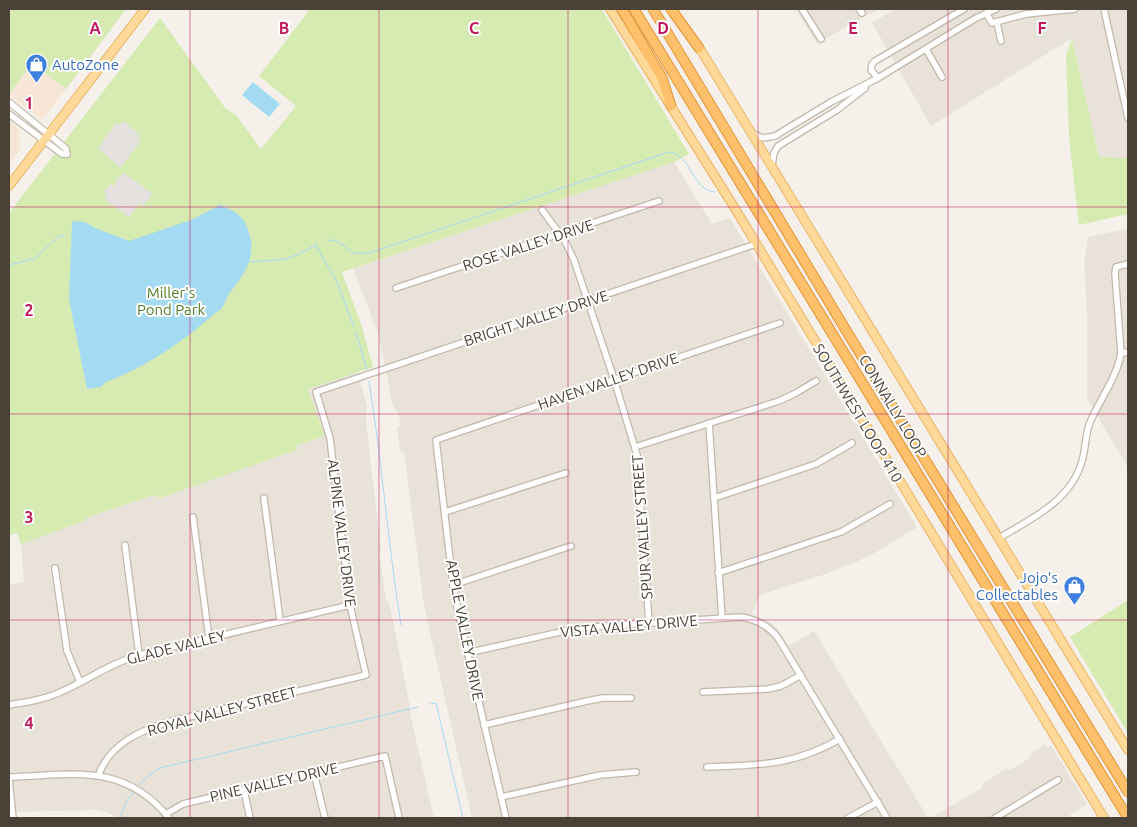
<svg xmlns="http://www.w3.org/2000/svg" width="1137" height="827" font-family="Ubuntu,sans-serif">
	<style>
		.residential { fill: #e9e2d8 }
		.commercial { fill: #f7e6d5 }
		.green { fill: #d6ebb2 }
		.parking { fill: #e4e1de }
		.water { fill: #a5daf3 }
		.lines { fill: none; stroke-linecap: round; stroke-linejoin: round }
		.stream { stroke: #a5daf3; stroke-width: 1 }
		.minor-casing { stroke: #c1b8ac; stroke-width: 8 }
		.major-casing { stroke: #e8b565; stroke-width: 10 }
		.highway-casing { stroke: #e39436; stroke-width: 11 }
		.minor { stroke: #fff; stroke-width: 5.5 }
		.major { stroke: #ffd999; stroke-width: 8 }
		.highway { stroke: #ffc06b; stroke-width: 9 }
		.grid { fill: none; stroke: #c2185b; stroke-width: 1; stroke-opacity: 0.55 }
		.labels { text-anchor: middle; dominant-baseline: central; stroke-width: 4; stroke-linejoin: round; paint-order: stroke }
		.shop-label { font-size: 15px; fill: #366cbe; stroke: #fff; text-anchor: start }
		.street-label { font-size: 15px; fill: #4a4137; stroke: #fff }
		.park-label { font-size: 15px; fill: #517f27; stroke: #fff }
		.grid-label { font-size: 16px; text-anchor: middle; font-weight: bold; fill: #c2185b; stroke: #fff; stroke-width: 4; stroke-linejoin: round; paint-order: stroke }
	</style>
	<rect width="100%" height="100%" fill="#f5f1ea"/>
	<g class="residential">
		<path d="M 796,9 L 878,9 L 817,44 Z"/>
		<path d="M 896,9 L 1128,9 L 1128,158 L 1099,157 L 1072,38 L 931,126 L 872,23 Z"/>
		<path d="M 671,161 L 674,162 L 712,224 L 730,218 L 917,527 L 878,551 L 858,561 L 826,574 L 760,595 L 752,614 L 771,623 L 777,628 L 789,646 L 814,631 L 928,818 L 472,818 L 424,606 L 404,452 L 400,452 L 397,428 L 400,425 L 399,416 L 392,402 L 385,365 L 377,330 L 353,269 Z"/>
		<path d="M 1128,229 L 1128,467 L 1087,399 L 1087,313 L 1084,262 L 1088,237 Z"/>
		<path d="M 358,372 L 367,406 L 366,421 L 381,551 L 379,551 L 386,601 L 389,601 L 409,702 L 410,713 L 434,818 L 117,818 L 113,815 L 99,810 L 9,812 L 9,585 L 24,582 L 21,544 L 84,521 L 88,517 L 154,495 L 160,498 L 297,450 L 297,445 L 324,436 L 308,389 Z"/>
		<path d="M 1045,744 L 1047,748 L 1051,745 L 1087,804 L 1070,815 L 1071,817 L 931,818 L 983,787 L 982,784 L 1007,768 L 1009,771 L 1030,758 L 1029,755 Z"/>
	</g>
	<g class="commercial">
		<path d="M 32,62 L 66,89 L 42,120 L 9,95 Z"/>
		<path d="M 9,120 L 19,129 L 20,139 L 20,149 L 9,165 Z"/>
	</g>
	<g class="green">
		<path d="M 13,9 L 126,9 L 66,89 L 32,63 L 9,94 L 9,14 Z"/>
		<path d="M 310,9 L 602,9 L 689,154 L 674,162 L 342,272 L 362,327 L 373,367 L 308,389 L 325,436 L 297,445 L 297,450 L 160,498 L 154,495 L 88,517 L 84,521 L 21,544 L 17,533 L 9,535 L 9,213 L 160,18 L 226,109 L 236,115 L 261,149 L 296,106 L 259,76 Z"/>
		<path d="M 1072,38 L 1099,157 L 1128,158 L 1128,214 L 1079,225 L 1069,138 L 1066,56 Z"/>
		<path d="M 1128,600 L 1128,733 L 1070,637 Z"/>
	</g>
	<g class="parking">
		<path d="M 123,121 L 140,135 L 138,138 L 141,141 L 120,168 L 98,148 L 117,122 L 120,125 Z"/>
		<path d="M 124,173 L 153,194 L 143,206 L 137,202 L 138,205 L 129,217 L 104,199 L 107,194 L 104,192 L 110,184 L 115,186 L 116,180 Z"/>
	</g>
	<g class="water">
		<path d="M 253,82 L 280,104 L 269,117 L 242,95 Z"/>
		<path d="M 220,205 C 238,212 245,217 250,236 C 256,260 242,277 229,294 C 226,298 225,304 222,308 C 220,311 215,312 213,315 C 181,343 146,367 106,382 L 101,387 L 87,389 L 69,299 L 72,222 L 75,221 L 85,222 L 95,228 L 129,241 L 191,220 Z"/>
	</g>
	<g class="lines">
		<g class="stream">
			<path d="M 328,240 C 340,239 345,249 355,253 C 359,254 364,253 369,253 L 669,152 C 691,154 692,191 715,192"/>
			<path d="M 315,244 L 337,282 L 354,327"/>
			<path d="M 249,262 L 286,259 L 301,253 L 317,244"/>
			<path d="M 9,265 L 34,259 L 59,236 L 64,236"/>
			<path d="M 356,332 L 367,370"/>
			<path d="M 369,381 C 382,462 388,544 401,625"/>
			<path d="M 430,704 L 436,703 L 463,818"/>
			<path d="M 139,785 L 146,778 L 160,768 L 418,707"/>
			<path d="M 120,818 L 127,800 L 134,792"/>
		</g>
		<defs>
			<g id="minor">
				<path d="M 802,9 L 821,39"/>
				<path d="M 859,9 L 862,13"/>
				<path d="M 1104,9 L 1128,118"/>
				<path d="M 986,13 L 992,23 L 1026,14 L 1075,9"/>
				<path d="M 997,23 L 1001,41"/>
				<path d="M 926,49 L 942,77"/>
				<path d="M 878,78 L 871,70 L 872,64 L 875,61 L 964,9"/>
				<path d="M 9,102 L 64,147 L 66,149 L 67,154"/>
				<path d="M 9,114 L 62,154 L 67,154"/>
				<path d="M 753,134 L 763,138 L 775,136 L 831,102 L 878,78 L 976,18 L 996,9"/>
				<path d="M 772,165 L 774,153 L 778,146 L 837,110 L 865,88"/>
				<path d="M 542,210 L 565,241 L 574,260 L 614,379 L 637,455 L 649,623"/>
				<path d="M 396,288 L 659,201"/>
				<path d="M 1121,353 L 1128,352"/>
				<path d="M 709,423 L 722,618"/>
				<path d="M 635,447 L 779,401 L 796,393 L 816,381"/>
				<path d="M 264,498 L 280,621"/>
				<path d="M 714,498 L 816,464 L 852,443"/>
				<path d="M 445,512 L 566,473"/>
				<path d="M 193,517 L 209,638"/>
				<path d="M 999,538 C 1031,519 1071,501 1082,461 C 1086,448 1085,432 1091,420 C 1101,398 1117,377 1121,353 L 1115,273 L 1116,267 L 1128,264"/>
				<path d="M 125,545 L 139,655"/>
				<path d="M 55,568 L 67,651 L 80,682"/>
				<path d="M 718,573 L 841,532 L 890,504"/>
				<path d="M 453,585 L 571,546"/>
				<path d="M 467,653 L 578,628 L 740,617 C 756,619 768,625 778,638 L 887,818"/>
				<path d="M 703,692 L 768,689 L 781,686 L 801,675"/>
				<path d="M 9,705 C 28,702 47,699 65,690 C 91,678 111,663 139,655 L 350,605"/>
				<path d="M 484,725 L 587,701 L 603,698 L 631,698"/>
				<path d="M 707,767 C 758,765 793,766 840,739"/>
				<path d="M 314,773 L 325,818"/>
				<path d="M 98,776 C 110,743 141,730 172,721 L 366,675 L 350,605 L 330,438 L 316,392 L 756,244"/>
				<path d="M 9,777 C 73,775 124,762 169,818"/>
				<path d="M 9,780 L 13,818"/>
				<path d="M 244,790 L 250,818"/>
				<path d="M 501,797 L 600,775 L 636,772"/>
				<path d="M 166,814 L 183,804 L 385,756 L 399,818"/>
				<path d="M 506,818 L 458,612 L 453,585 L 436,440 L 780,323"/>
				<path d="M 848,818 L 878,802"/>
				<path d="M 995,818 L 1058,780"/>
			</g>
			<g id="major">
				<path d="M 610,9 L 734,207 L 1104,818"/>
				<path d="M 697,44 L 1128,750"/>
				<path d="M 9,186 L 145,9"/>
			</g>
			<g id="highway">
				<path d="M 622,9 L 662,78 L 671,106"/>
				<path d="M 634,9 L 1128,818"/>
				<path d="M 653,9 L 847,332 L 1128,792"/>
				<path d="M 671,9 L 699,48"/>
			</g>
		</defs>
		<use href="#minor" class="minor-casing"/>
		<use href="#major" class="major-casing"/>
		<use href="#highway" class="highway-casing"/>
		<use href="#minor" class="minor"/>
		<use href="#major" class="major"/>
		<use href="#highway" class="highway"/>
	</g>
	<path class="grid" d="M 190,9 L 190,818M 379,9 L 379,818M 568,9 L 568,818M 758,9 L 758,818M 948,9 L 948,818M 9,207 L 1128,207M 9,414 L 1128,414M 9,620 L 1128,620"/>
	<defs>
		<symbol id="shop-pin" viewBox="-11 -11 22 30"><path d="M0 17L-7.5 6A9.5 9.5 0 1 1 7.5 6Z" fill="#3f7fe0" stroke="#fff"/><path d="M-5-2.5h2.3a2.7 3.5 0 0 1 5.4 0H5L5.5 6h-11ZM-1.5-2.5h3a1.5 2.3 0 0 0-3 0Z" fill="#fff"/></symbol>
	</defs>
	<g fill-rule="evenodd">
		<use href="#shop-pin" x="24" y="52" width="25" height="34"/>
		<use href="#shop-pin" x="1062" y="574" width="25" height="34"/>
	</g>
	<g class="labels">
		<g class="shop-label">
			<text x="52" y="64">AutoZone</text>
			<text x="1058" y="577" text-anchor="end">Jojo's<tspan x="1058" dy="17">Collectables</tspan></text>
		</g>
		<g class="street-label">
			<text transform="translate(528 245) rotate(-18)">ROSE VALLEY DRIVE</text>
			<text transform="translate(536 318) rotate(-18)">BRIGHT VALLEY DRIVE</text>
			<text transform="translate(608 381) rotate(-19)">HAVEN VALLEY DRIVE</text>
			<text transform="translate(893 406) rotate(59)">CONNALLY LOOP</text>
			<text transform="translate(858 413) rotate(59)">SOUTHWEST LOOP 410</text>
			<text transform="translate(642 527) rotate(-94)">SPUR VALLEY STREET</text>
			<text transform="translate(342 533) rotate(83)">ALPINE VALLEY DRIVE</text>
			<text transform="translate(629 626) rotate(-5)">VISTA VALLEY DRIVE</text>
			<text transform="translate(465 630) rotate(79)">APPLE VALLEY DRIVE</text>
			<text transform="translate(176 647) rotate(-14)">GLADE VALLEY</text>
			<text transform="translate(222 711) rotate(-15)">ROYAL VALLEY STREET</text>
			<text transform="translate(274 782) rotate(-13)">PINE VALLEY DRIVE</text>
		</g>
		<g class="park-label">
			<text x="171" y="292">Miller's<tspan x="171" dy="17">Pond Park</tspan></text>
		</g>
	</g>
	<g class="grid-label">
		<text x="95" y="34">A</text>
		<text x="284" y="34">B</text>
		<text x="474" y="34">C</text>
		<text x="663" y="34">D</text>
		<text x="853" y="34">E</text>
		<text x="1042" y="34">F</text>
		<text x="29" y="109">1</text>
		<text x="29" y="316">2</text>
		<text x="29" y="523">3</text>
		<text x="29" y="729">4</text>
	</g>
	<rect width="1137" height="827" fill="none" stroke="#4a4137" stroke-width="20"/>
</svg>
